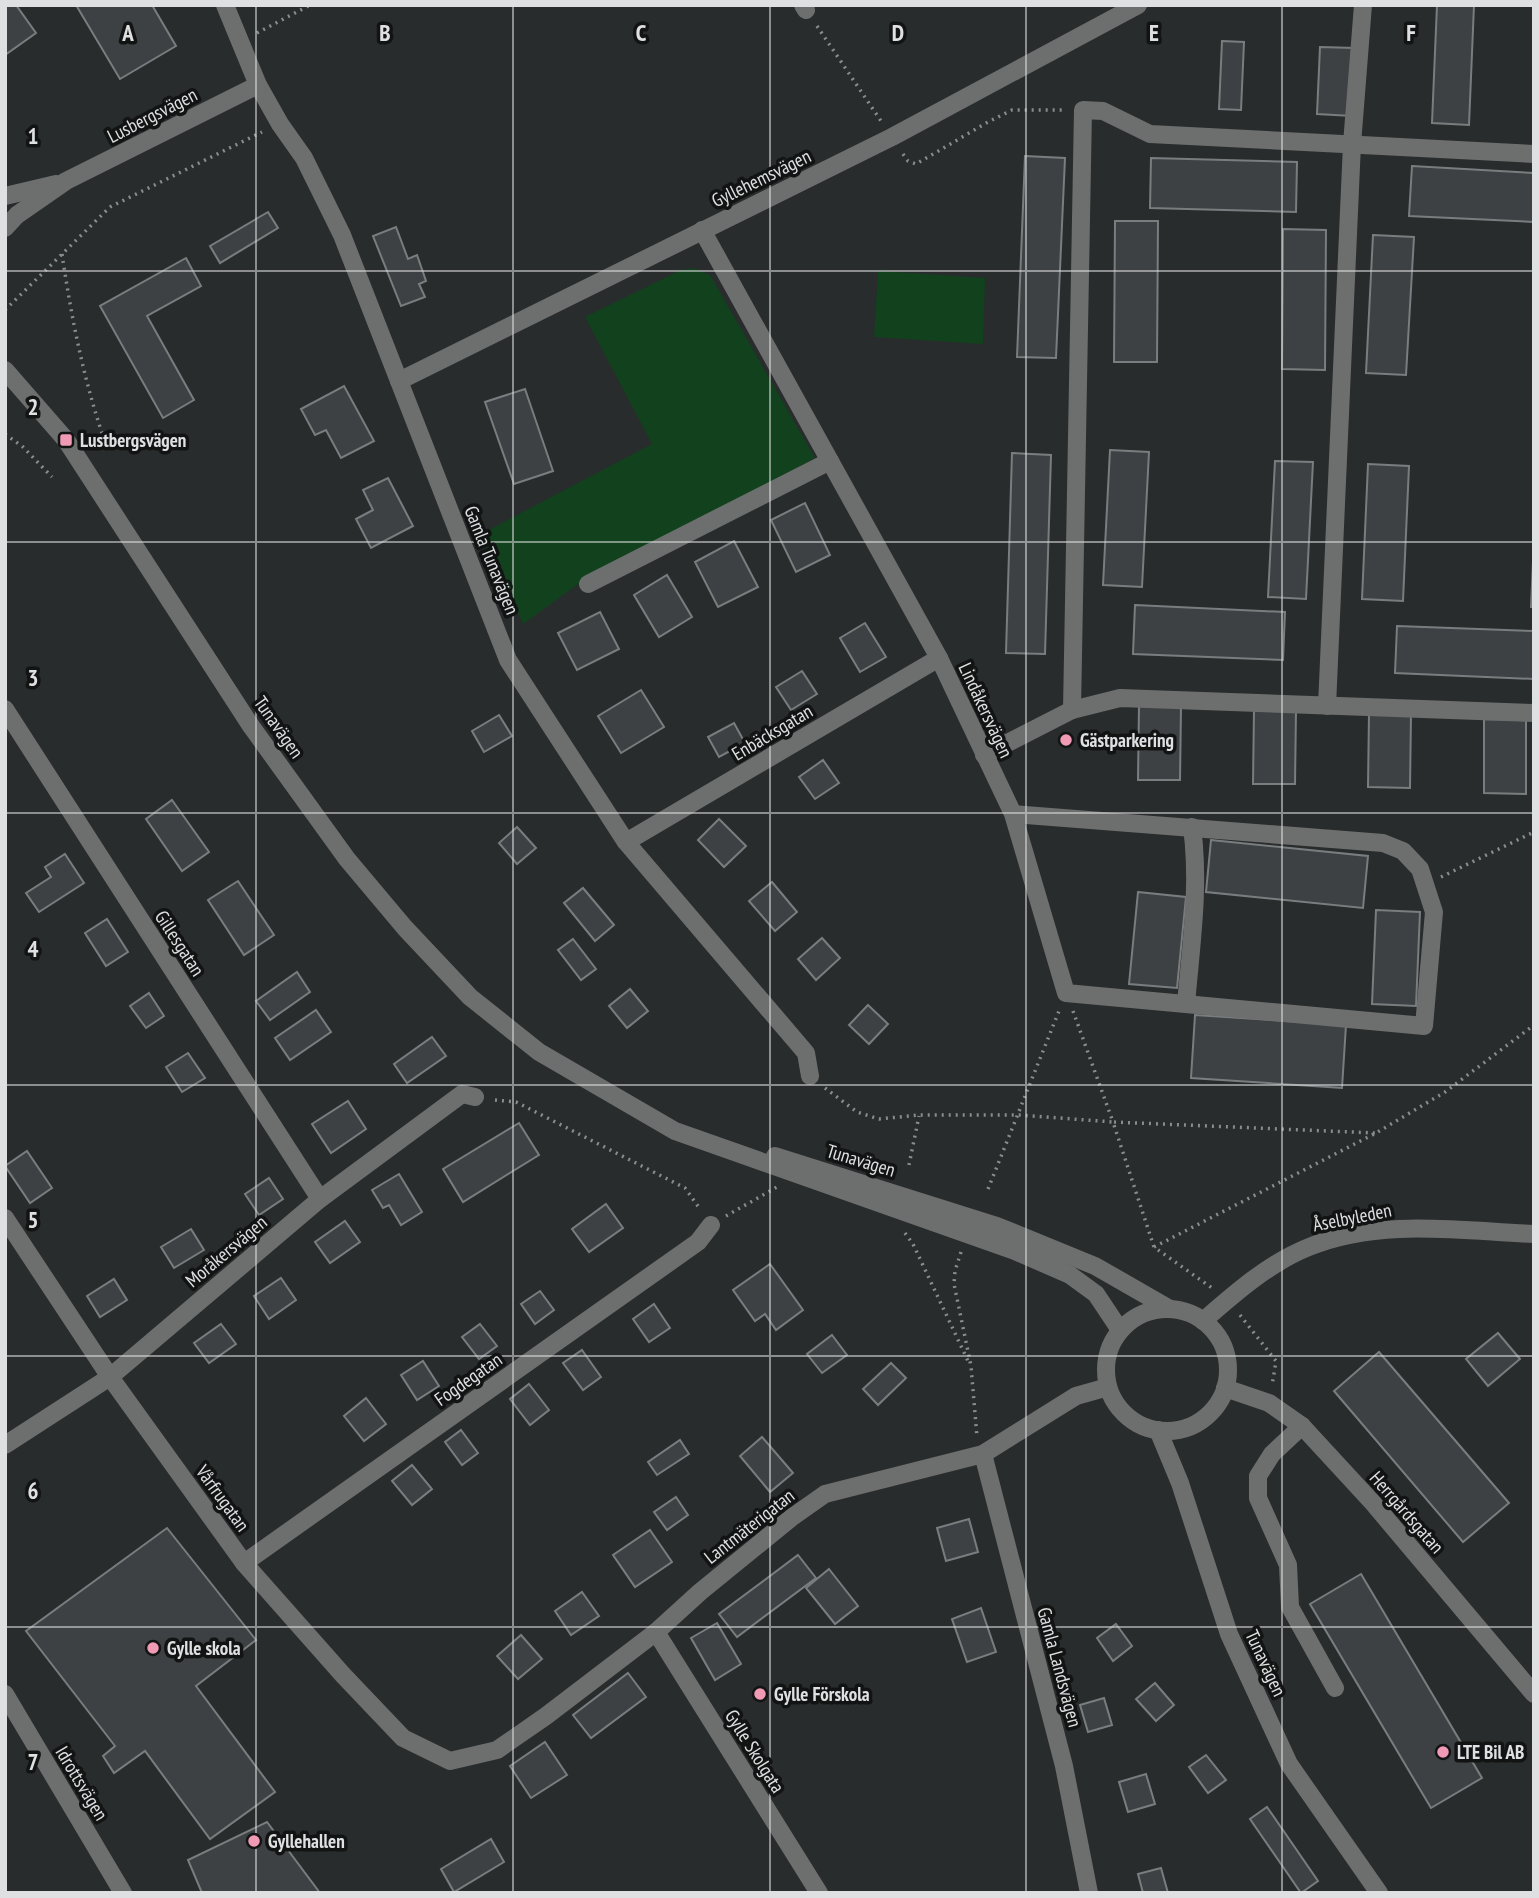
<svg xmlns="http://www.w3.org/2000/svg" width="1539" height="1898" font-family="'PT Sans Narrow',sans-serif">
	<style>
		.green { fill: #11421d }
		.building { fill: #3e4143; stroke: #7a7d7f; stroke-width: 2 }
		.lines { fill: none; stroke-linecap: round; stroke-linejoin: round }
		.path { stroke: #8a8d8d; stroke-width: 3.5; stroke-dasharray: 2 5; stroke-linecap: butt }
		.minor { stroke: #6d6f6e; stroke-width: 18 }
		.grid { fill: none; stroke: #dee0e1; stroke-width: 2; stroke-opacity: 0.55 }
		.poi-dot { fill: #f09ab6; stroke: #121414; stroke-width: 2.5 }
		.labels { text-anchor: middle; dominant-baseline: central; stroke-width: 7; stroke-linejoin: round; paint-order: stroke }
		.street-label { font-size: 19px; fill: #dee0e1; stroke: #121414 }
		.poi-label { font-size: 19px; font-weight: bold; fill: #dee0e1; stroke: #121414; text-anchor: start }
		.grid-label { font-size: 23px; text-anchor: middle; font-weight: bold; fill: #dee0e1; stroke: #121414; stroke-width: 7; stroke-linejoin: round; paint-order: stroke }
	</style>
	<rect width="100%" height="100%" fill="#292c2c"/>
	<g class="green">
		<path d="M 694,268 L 710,275 L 815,458 L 581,582 L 523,624 L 514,603 L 500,598 L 481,534 L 652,444 L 585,317 L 681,270 Z"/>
		<path d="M 878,271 L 985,278 L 983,344 L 874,337 Z"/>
	</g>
	<g class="building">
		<path d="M 5,5 L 16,5 L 36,33 L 5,55 Z"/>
		<path d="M 76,5 L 152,5 L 176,46 L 120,79 Z"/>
		<path d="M 1437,5 L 1474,5 L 1469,125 L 1432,123 Z"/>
		<path d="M 1222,41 L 1244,42 L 1241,110 L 1219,109 Z"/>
		<path d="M 1320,47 L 1355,48 L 1352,116 L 1317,114 Z"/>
		<path d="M 1025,156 L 1065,158 L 1056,358 L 1017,357 Z"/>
		<path d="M 1151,158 L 1297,162 L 1296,212 L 1150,208 Z"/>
		<path d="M 1412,166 L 1534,173 L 1534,222 L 1409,216 Z"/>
		<path d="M 268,212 L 278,228 L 220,263 L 210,246 Z"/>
		<path d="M 1115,221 L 1158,221 L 1157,362 L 1114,362 Z"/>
		<path d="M 396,227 L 408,259 L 417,255 L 426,281 L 419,284 L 425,297 L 401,306 L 373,236 Z"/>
		<path d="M 1283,229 L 1326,230 L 1325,370 L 1282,369 Z"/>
		<path d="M 1373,235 L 1414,237 L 1406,375 L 1366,373 Z"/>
		<path d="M 186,258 L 201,286 L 147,316 L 194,400 L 163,418 L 100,306 Z"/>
		<path d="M 344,386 L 374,441 L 341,458 L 326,430 L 315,435 L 301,409 Z"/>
		<path d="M 525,389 L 553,471 L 514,484 L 485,402 Z"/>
		<path d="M 1110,450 L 1149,452 L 1142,587 L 1103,585 Z"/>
		<path d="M 1012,453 L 1051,455 L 1045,654 L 1006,653 Z"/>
		<path d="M 1275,461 L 1313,462 L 1306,599 L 1268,597 Z"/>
		<path d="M 1368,464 L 1409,466 L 1403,601 L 1362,599 Z"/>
		<path d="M 388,478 L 413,526 L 371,548 L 356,519 L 373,510 L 363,490 Z"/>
		<path d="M 805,503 L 830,555 L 796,572 L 771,520 Z"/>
		<path d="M 1534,539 L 1534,607 L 1531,607 Z"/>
		<path d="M 734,541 L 758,587 L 718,607 L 695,562 Z"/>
		<path d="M 667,575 L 692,617 L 659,637 L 634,595 Z"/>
		<path d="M 1135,605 L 1285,612 L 1283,660 L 1133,654 Z"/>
		<path d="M 600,612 L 619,649 L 577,670 L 558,633 Z"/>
		<path d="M 865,623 L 886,657 L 860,672 L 840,638 Z"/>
		<path d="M 1397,626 L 1534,631 L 1534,679 L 1395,673 Z"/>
		<path d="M 802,671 L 817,694 L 791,710 L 776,687 Z"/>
		<path d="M 641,690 L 664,727 L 621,753 L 598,716 Z"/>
		<path d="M 1139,706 L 1181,706 L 1180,780 L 1138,780 Z"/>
		<path d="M 1254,710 L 1296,710 L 1295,784 L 1253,784 Z"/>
		<path d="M 1369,713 L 1411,713 L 1410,788 L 1368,787 Z"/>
		<path d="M 499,715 L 512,736 L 484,752 L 472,731 Z"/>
		<path d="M 1484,719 L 1526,720 L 1526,794 L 1484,793 Z"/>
		<path d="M 734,723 L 745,743 L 719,757 L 708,737 Z"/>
		<path d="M 823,760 L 839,783 L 815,799 L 799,777 Z"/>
		<path d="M 172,800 L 209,852 L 182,871 L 146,819 Z"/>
		<path d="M 719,819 L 746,846 L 724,867 L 698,840 Z"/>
		<path d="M 517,827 L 536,848 L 517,864 L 499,843 Z"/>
		<path d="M 1211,840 L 1368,856 L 1363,908 L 1206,892 Z"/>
		<path d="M 65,854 L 84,883 L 39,912 L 26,893 L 51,877 L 45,867 Z"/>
		<path d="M 238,881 L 274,935 L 244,955 L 208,900 Z"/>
		<path d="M 772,882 L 797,912 L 775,931 L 749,901 Z"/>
		<path d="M 583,888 L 614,925 L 595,941 L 564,903 Z"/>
		<path d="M 1138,892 L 1186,897 L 1177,988 L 1129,984 Z"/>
		<path d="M 1376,910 L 1420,912 L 1416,1006 L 1372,1004 Z"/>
		<path d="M 107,919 L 128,952 L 106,966 L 85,933 Z"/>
		<path d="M 822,938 L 840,958 L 816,980 L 798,959 Z"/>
		<path d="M 573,939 L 596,969 L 581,980 L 558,950 Z"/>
		<path d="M 297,972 L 310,992 L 270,1020 L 256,1001 Z"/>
		<path d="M 630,989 L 648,1011 L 627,1028 L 609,1006 Z"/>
		<path d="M 149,993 L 164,1016 L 146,1028 L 130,1006 Z"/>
		<path d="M 868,1005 L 888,1024 L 869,1044 L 849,1025 Z"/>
		<path d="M 316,1010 L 331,1032 L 290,1060 L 275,1038 Z"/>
		<path d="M 1195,1015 L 1346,1025 L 1342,1088 L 1191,1078 Z"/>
		<path d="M 432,1037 L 446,1056 L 407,1083 L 394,1064 Z"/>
		<path d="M 188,1053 L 205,1078 L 182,1092 L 166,1067 Z"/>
		<path d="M 348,1101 L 366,1129 L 331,1153 L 312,1124 Z"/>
		<path d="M 519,1123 L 539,1155 L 463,1202 L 443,1169 Z"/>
		<path d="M 27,1151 L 52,1188 L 30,1203 L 5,1166 Z"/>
		<path d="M 399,1174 L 422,1212 L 401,1225 L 389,1205 L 383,1208 L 372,1190 Z"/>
		<path d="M 269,1178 L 283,1199 L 259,1215 L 245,1194 Z"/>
		<path d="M 606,1204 L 623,1228 L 589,1252 L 572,1229 Z"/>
		<path d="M 345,1221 L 360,1242 L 330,1263 L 315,1242 Z"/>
		<path d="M 191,1229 L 204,1250 L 174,1268 L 161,1247 Z"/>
		<path d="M 770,1264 L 803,1310 L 776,1330 L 765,1314 L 755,1321 L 733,1290 Z"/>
		<path d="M 281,1278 L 296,1300 L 269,1319 L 254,1296 Z"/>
		<path d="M 114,1279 L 127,1300 L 100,1317 L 87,1296 Z"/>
		<path d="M 540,1291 L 554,1310 L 535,1324 L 521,1304 Z"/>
		<path d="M 654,1304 L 670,1328 L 649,1342 L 633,1319 Z"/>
		<path d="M 221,1324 L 236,1344 L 209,1363 L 194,1343 Z"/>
		<path d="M 480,1324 L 497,1346 L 479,1359 L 462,1337 Z"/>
		<path d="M 1498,1333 L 1520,1359 L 1488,1386 L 1466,1359 Z"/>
		<path d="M 832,1335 L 847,1355 L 822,1373 L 807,1354 Z"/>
		<path d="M 582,1350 L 601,1377 L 583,1390 L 563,1363 Z"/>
		<path d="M 1379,1352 L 1509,1503 L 1463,1542 L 1334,1391 Z"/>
		<path d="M 423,1361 L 439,1386 L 417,1400 L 401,1375 Z"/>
		<path d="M 891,1363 L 906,1378 L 878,1405 L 863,1389 Z"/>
		<path d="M 529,1384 L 549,1410 L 530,1425 L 510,1399 Z"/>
		<path d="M 366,1398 L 386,1424 L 364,1441 L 344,1416 Z"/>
		<path d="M 461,1430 L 478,1453 L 462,1465 L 445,1442 Z"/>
		<path d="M 762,1437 L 793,1473 L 770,1492 L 740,1456 Z"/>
		<path d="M 680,1440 L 689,1454 L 657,1475 L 648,1462 Z"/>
		<path d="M 412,1465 L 432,1489 L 412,1505 L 392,1481 Z"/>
		<path d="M 676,1497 L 688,1515 L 667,1530 L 654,1512 Z"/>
		<path d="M 969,1519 L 978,1552 L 946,1561 L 937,1528 Z"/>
		<path d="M 167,1528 L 256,1640 L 196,1686 L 275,1792 L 210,1839 L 145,1751 L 114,1773 L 103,1756 L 115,1746 L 26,1631 Z"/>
		<path d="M 650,1530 L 672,1562 L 635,1587 L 613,1555 Z"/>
		<path d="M 798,1555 L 816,1578 L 737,1637 L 719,1614 Z"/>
		<path d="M 829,1569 L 858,1606 L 835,1624 L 806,1588 Z"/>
		<path d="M 1361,1574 L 1482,1778 L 1431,1808 L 1310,1604 Z"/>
		<path d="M 582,1592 L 599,1616 L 571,1635 L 555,1611 Z"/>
		<path d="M 981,1608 L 996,1652 L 967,1662 L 952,1619 Z"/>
		<path d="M 717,1623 L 741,1664 L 715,1680 L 691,1638 Z"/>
		<path d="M 1116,1624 L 1132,1646 L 1113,1661 L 1097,1638 Z"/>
		<path d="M 521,1635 L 542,1659 L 518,1679 L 497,1656 Z"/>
		<path d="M 628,1673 L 646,1697 L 591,1738 L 573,1715 Z"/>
		<path d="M 1155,1683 L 1174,1705 L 1156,1721 L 1136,1699 Z"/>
		<path d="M 1104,1698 L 1112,1725 L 1088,1732 L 1080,1705 Z"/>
		<path d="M 545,1742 L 567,1775 L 531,1798 L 510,1766 Z"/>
		<path d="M 1206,1755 L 1226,1780 L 1208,1793 L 1189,1767 Z"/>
		<path d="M 1146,1774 L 1155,1804 L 1128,1812 L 1119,1782 Z"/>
		<path d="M 1267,1807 L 1318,1881 L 1301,1893 L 1250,1819 Z"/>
		<path d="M 267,1822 L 320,1893 L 202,1893 L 188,1860 Z"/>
		<path d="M 491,1839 L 504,1862 L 454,1892 L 441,1869 Z"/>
		<path d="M 1161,1868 L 1168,1893 L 1143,1893 L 1138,1874 Z"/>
	</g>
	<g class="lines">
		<g class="path">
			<path d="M 817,26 L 881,121"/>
			<path d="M 257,33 L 310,5"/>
			<path d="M 903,154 L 908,161 L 916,164 L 988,122 L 1012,110 L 1066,110"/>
			<path d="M 62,254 C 71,315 83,377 103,436"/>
			<path d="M 5,310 L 110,207 L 262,132"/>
			<path d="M 5,434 L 23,447 L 52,477"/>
			<path d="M 1441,877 L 1534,832"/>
			<path d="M 1073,1011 L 1113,1122 L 1375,1133"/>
			<path d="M 825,1088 L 857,1112 L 879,1119 L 919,1115 L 1019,1115 L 1113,1122 L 1154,1247 L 1212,1288"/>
			<path d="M 495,1100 L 516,1102 L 685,1188 L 700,1209"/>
			<path d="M 909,1165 L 919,1116"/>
			<path d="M 988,1189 L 1059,1011"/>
			<path d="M 726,1216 L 777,1187"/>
			<path d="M 905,1233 L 913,1244 L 968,1361"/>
			<path d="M 1154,1247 L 1376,1133 L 1445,1092 L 1534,1025"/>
			<path d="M 961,1252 L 955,1271 L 954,1284 L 971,1366 L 977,1437"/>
			<path d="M 1240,1315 L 1276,1361 L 1272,1386"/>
		</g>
		<g class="minor">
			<path d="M 225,5 L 258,85 L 280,124 L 304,158 L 342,235 L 508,660 L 626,842 L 806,1053 L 810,1076"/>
			<path d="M 803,5 L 806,10"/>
			<path d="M 5,196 L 56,184"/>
			<path d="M 5,228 L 17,215 L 66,181 L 258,85"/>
			<path d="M 702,230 L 939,658 L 1013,814 L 1066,993 L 1424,1026 L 1434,912 L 1420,869 L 1403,851 L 1383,843 L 1013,814"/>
			<path d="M 5,370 L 66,440 L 251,726 L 347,859 L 405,928 L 470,997 L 539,1052 L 675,1131 L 1015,1251 L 1070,1275 L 1096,1294 L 1120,1330"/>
			<path d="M 399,381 L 892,137 L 1138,5"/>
			<path d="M 588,584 L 830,461"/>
			<path d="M 1327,706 L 1352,144 L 1363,5"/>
			<path d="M 5,709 L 320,1199"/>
			<path d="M 1072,710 L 1083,110 L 1103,111 L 1150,134 L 1534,154"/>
			<path d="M 984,755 L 1072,710 L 1120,698 L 1534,713"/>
			<path d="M 626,842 L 939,658"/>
			<path d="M 1186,1004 C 1191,945 1200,886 1192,827"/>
			<path d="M 775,1156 L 997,1226 L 1095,1266 L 1170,1309"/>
			<path d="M 5,1218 L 110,1377 L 244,1563 L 343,1675 L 403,1738 L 450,1761 L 497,1750 L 546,1716 L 656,1632 L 700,1592 L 791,1518 L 825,1494 L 983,1454 L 1076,1396 L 1108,1387"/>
			<circle cx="1167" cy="1370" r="61"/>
			<path d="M 1203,1321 C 1235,1293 1269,1263 1309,1247 C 1380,1218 1460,1231 1534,1234"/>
			<path d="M 1225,1388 L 1269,1403 L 1302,1426 L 1373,1503 L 1534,1694"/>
			<path d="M 1302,1426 L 1272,1454 L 1258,1476 L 1258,1498 L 1288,1565 L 1290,1607 L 1335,1688"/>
			<path d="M 1158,1430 L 1180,1483 L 1229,1634 L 1289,1764 L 1379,1893"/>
			<path d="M 5,1445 L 110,1377 L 320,1199 L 462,1094 L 475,1097"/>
			<path d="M 983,1454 L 1064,1766 L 1089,1893"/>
			<path d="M 244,1563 L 698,1242 L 711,1225"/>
			<path d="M 656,1632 L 819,1893"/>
			<path d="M 5,1694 L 123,1893"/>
		</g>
	</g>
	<path class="grid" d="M 256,5 L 256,1893M 513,5 L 513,1893M 770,5 L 770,1893M 1026,5 L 1026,1893M 1282,5 L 1282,1893M 5,271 L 1534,271M 5,542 L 1534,542M 5,813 L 1534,813M 5,1085 L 1534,1085M 5,1356 L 1534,1356M 5,1627 L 1534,1627"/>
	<g class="poi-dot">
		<rect x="59" y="433" width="14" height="14" rx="3.5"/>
		<circle cx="1066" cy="740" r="7"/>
		<circle cx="153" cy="1648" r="7"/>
		<circle cx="760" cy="1694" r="7"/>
		<circle cx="1443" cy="1752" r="7"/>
		<circle cx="254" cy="1841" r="7"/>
	</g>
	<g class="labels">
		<g class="street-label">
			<text transform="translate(152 115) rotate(-27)">Lusbergsvägen</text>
			<text transform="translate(761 178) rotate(-26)">Gyllehemsvägen</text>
			<text transform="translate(492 560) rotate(68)">Gamla Tunavägen</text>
			<text transform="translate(986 710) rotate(65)">Lindåkersvägen</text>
			<text transform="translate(279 727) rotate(55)">Tunavägen</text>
			<text transform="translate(772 732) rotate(-31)">Enbäcksgatan</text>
			<text transform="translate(180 943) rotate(57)">Gillesgatan</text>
			<text transform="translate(861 1160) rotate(17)">Tunavägen</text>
			<text transform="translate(1352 1217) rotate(-11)">Åselbyleden</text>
			<text transform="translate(226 1251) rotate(-40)">Moråkersvägen</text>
			<text transform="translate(468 1379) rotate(-35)">Fogdegatan</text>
			<text transform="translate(223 1498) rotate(54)">Vårfrugatan</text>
			<text transform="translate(1407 1512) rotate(49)">Herrgårdsgatan</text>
			<text transform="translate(749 1526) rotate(-38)">Lantmäterigatan</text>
			<text transform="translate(1266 1663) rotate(65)">Tunavägen</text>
			<text transform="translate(1060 1667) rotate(75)">Gamla Landsvägen</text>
			<text transform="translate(755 1751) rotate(58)">Gylle Skolgata</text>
			<text transform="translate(82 1783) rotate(59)">Idrottsvägen</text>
		</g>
		<g class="poi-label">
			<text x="80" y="440">Lustbergsvägen</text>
			<text x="1080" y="740">Gästparkering</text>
			<text x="167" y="1648">Gylle skola</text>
			<text x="774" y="1694">Gylle Förskola</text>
			<text x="1457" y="1752">LTE Bil AB</text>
			<text x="268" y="1841">Gyllehallen</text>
		</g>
	</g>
	<g class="grid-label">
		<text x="128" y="41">A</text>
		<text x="385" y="41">B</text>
		<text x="641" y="41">C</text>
		<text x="898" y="41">D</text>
		<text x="1154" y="41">E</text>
		<text x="1411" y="41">F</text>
		<text x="33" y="144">1</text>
		<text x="33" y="415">2</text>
		<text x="33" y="686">3</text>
		<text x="33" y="957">4</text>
		<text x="33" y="1228">5</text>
		<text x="33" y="1499">6</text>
		<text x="33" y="1770">7</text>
	</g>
	<rect width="1539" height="1898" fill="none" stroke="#dee0e1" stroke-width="14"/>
</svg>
